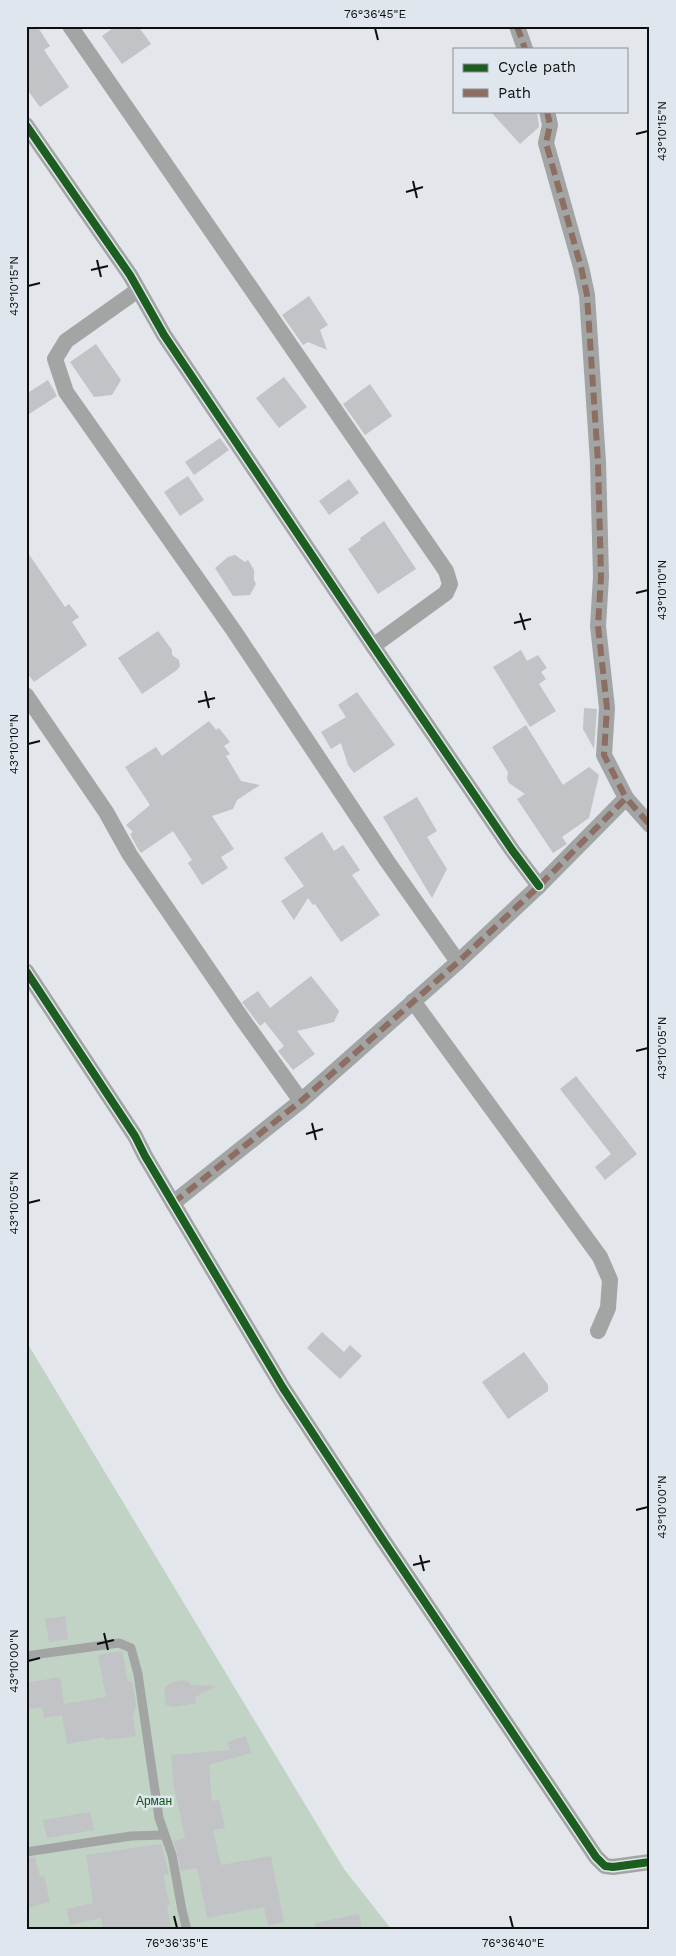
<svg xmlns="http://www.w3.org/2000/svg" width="676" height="1956" font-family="'Work Sans',sans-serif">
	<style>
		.green { fill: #c1d3c4 }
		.building { fill: #c1c3c6 }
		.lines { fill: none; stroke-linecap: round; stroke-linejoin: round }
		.service { stroke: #a3a5a4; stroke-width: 9 }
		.minor { stroke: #a3a5a4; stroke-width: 16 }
		.quiet { stroke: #8d6e63; stroke-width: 6; stroke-dasharray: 12 6; stroke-linecap: butt }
		.cycleway-casing { stroke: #e0e6ed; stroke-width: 11 }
		.cycleway { stroke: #1b5e20; stroke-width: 8 }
		.ticks { fill: none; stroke: #0c0e10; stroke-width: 2 }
		.labels { text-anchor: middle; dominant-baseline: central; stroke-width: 5; stroke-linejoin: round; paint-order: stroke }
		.park-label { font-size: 12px; fill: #0d5313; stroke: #e0e6ed }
		.neatline { fill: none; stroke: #0c0e10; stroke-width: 2 }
		.ticks-label { font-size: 12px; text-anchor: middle; fill: #0c0e10 }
	</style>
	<rect width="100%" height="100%" fill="#e3e6ea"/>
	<path class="green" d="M 26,1341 L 344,1869 L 392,1930 L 26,1930 Z"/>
	<g class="building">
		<path d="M 26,26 L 37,26 L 50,46 L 44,50 L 69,87 L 40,107 L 26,88 Z"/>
		<path d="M 116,26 L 138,26 L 151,44 L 122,64 L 102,36 Z"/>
		<path d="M 490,111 L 537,111 L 539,127 L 520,144 Z"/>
		<path d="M 309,296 L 328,325 L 320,330 L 327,350 L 308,342 L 303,345 L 282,315 Z"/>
		<path d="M 96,344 L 121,380 L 112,395 L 94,397 L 70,362 Z"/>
		<path d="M 284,377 L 307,407 L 279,428 L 256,398 Z"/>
		<path d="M 48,380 L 57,396 L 26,416 L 26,394 Z"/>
		<path d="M 370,384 L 392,416 L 365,435 L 343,404 Z"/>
		<path d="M 220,438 L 229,450 L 194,475 L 185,462 Z"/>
		<path d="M 188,476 L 204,500 L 180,516 L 164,492 Z"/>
		<path d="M 349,479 L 359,493 L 329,515 L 319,501 Z"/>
		<path d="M 384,521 L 416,569 L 378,594 L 348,549 L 361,540 L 360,538 Z"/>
		<path d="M 26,550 L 65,607 L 69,604 L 79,617 L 72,622 L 87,645 L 34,682 L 26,672 Z"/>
		<path d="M 235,555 L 245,562 L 248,560 L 254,570 L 254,580 L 256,584 L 250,595 L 233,596 L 215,568 L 228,557 Z"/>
		<path d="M 158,631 L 172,650 L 172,655 L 179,660 L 180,666 L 177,670 L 142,694 L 118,658 Z"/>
		<path d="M 521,650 L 527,661 L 538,655 L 547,668 L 541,672 L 546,679 L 539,684 L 556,711 L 530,727 L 493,667 Z"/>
		<path d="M 357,692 L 395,745 L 354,773 L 348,765 L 341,743 L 331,749 L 321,732 L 346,717 L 338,705 Z"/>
		<path d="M 584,708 L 597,709 L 594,749 L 583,729 Z"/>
		<path d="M 209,721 L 216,730 L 219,728 L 230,742 L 224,746 L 230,754 L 226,756 L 241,781 L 260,785 L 237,800 L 233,809 L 212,816 L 234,849 L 221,857 L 228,868 L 202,885 L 188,863 L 192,860 L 173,831 L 141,853 L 138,849 L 130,834 L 133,832 L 126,825 L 150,805 L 125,767 L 156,747 L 162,756 Z"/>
		<path d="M 526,725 L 563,785 L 589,767 L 599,775 L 589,818 L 562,837 L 567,844 L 553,853 L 517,799 L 525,794 L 509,783 L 507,779 L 508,772 L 492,747 Z"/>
		<path d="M 417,797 L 437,831 L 427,837 L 447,869 L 432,898 L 383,817 Z"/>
		<path d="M 322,832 L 334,851 L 343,845 L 360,870 L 352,875 L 380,915 L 341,942 L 315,904 L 313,905 L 308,898 L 294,920 L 281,901 L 304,886 L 284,858 Z"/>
		<path d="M 311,976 L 339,1011 L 334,1022 L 297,1031 L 315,1054 L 293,1070 L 278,1051 L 284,1046 L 265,1022 L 260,1026 L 242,1002 L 258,991 L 270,1008 Z"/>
		<path d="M 576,1076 L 637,1154 L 605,1180 L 595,1167 L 611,1154 L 560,1089 Z"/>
		<path d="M 322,1332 L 344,1352 L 350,1345 L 362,1356 L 340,1379 L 307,1348 Z"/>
		<path d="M 524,1352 L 548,1385 L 548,1391 L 508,1419 L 482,1382 Z"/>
		<path d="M 65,1616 L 68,1639 L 49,1642 L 45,1619 Z"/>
		<path d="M 122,1651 L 128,1681 L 132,1681 L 134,1692 L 136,1705 L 133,1718 L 136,1736 L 105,1740 L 105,1737 L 67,1744 L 62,1715 L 44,1718 L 42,1707 L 29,1709 L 26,1683 L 60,1677 L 64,1704 L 106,1697 L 98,1655 Z"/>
		<path d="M 181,1680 L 188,1681 L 191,1685 L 217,1686 L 195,1697 L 196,1703 L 174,1707 L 166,1705 L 164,1688 L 170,1683 Z"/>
		<path d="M 246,1736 L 251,1753 L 209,1765 L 212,1801 L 219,1800 L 225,1828 L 213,1830 L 221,1865 L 271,1856 L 284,1922 L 268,1926 L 264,1907 L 207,1918 L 197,1868 L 181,1871 L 174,1841 L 185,1838 L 174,1787 L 171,1755 L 230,1750 L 227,1742 Z"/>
		<path d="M 90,1812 L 94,1830 L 47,1838 L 43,1820 Z"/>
		<path d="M 161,1844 L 169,1874 L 163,1875 L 170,1905 L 167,1905 L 171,1930 L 103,1930 L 101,1918 L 70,1925 L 67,1909 L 93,1903 L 86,1855 Z"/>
		<path d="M 35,1857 L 40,1877 L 44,1876 L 50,1902 L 26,1908 L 26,1858 Z"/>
		<path d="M 359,1914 L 362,1930 L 316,1930 L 315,1923 Z"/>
	</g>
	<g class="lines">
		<g class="service">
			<path d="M 26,1656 L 119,1643 L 131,1648 L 138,1674 L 159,1818 L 172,1855 L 182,1910 L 187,1930"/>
			<path d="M 26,1852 L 131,1836 L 164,1835"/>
		</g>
		<g class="minor">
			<path d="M 70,26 L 446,571 L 450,584 L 446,593 L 373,646"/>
			<path d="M 517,26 L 525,49"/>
			<path d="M 547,111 L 550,125 L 546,143 L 581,267 L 587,295 L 598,462 L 601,577 L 598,626 L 607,708 L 604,755 L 626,798"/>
			<path d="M 26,125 L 130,275 L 164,335 L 373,646 L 512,850 L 539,886"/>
			<path d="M 138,290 L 66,341 L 55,359 L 66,392 L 234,631 L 387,861 L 458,962"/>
			<path d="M 26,695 L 106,812 L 130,855 L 243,1020 L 301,1101"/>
			<path d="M 26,971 L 135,1136 L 145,1156 L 283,1388 L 383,1540 L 596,1857 L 605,1866 L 613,1867 L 650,1862"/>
			<path d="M 413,1001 L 600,1257 L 610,1280 L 608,1308 L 598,1331"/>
			<path d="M 173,1203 L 301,1101 L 458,962 L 539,886 L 626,798 L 650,825"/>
		</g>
		<g class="quiet">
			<path d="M 517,26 L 525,49"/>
			<path d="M 547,111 L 550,125 L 546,143 L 581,267 L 587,295 L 598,462 L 601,577 L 598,626 L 607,708 L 604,755 L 626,798"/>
			<path d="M 173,1203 L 301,1101 L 458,962 L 539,886 L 626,798 L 650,825"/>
		</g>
		<defs>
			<g id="cycleway">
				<path d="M 26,125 L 130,275 L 164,335 L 373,646 L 512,850 L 539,886"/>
				<path d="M 26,971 L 135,1136 L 145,1156 L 283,1388 L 383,1540 L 596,1857 L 605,1866 L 613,1867 L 650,1862"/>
			</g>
		</defs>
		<use href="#cycleway" class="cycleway-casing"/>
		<use href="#cycleway" class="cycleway"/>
	</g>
	<path class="ticks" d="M 375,28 L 378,40M 636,134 L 648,131M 413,181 L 417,198M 406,192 L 423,187M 97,260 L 101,277M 91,270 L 108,266M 28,286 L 40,283M 636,593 L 648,590M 520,613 L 525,630M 514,623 L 531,619M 205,691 L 209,708M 198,702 L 215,698M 28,744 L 40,741M 636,1051 L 648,1048M 312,1123 L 316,1140M 306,1134 L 323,1129M 28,1203 L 40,1200M 636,1510 L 648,1507M 420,1555 L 424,1571M 413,1565 L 430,1561M 104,1633 L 108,1650M 97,1644 L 114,1640M 28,1661 L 40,1658M 174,1916 L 177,1928M 510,1916 L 513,1928"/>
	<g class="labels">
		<g class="park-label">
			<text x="154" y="1801">Арман</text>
		</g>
	</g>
	<rect width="676" height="1956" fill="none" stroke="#e0e6ed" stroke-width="55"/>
	<rect x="453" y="48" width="175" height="65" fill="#e0e6ed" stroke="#8b9095"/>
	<rect x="463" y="64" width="25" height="8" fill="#1b5e20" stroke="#8b9095"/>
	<text x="498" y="72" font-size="15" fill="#0c0e10">Cycle path</text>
	<rect x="463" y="89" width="25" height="8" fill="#8d6e63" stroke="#8b9095"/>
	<text x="498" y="98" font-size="15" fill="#0c0e10">Path</text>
	<rect x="28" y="28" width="620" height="1900" class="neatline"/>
	<g class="ticks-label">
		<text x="375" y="18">76°36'45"E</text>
		<text transform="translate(662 131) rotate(-90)" y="4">43°10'15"N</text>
		<text transform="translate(14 286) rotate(-90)" y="4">43°10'15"N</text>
		<text transform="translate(662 590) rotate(-90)" y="4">43°10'10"N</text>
		<text transform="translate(14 744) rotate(-90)" y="4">43°10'10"N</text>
		<text transform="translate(662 1048) rotate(-90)" y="4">43°10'05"N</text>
		<text transform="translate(14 1203) rotate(-90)" y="4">43°10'05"N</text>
		<text transform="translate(662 1507) rotate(-90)" y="4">43°10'00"N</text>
		<text transform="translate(14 1661) rotate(-90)" y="4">43°10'00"N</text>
		<text x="177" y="1947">76°36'35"E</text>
		<text x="513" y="1947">76°36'40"E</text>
	</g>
</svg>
